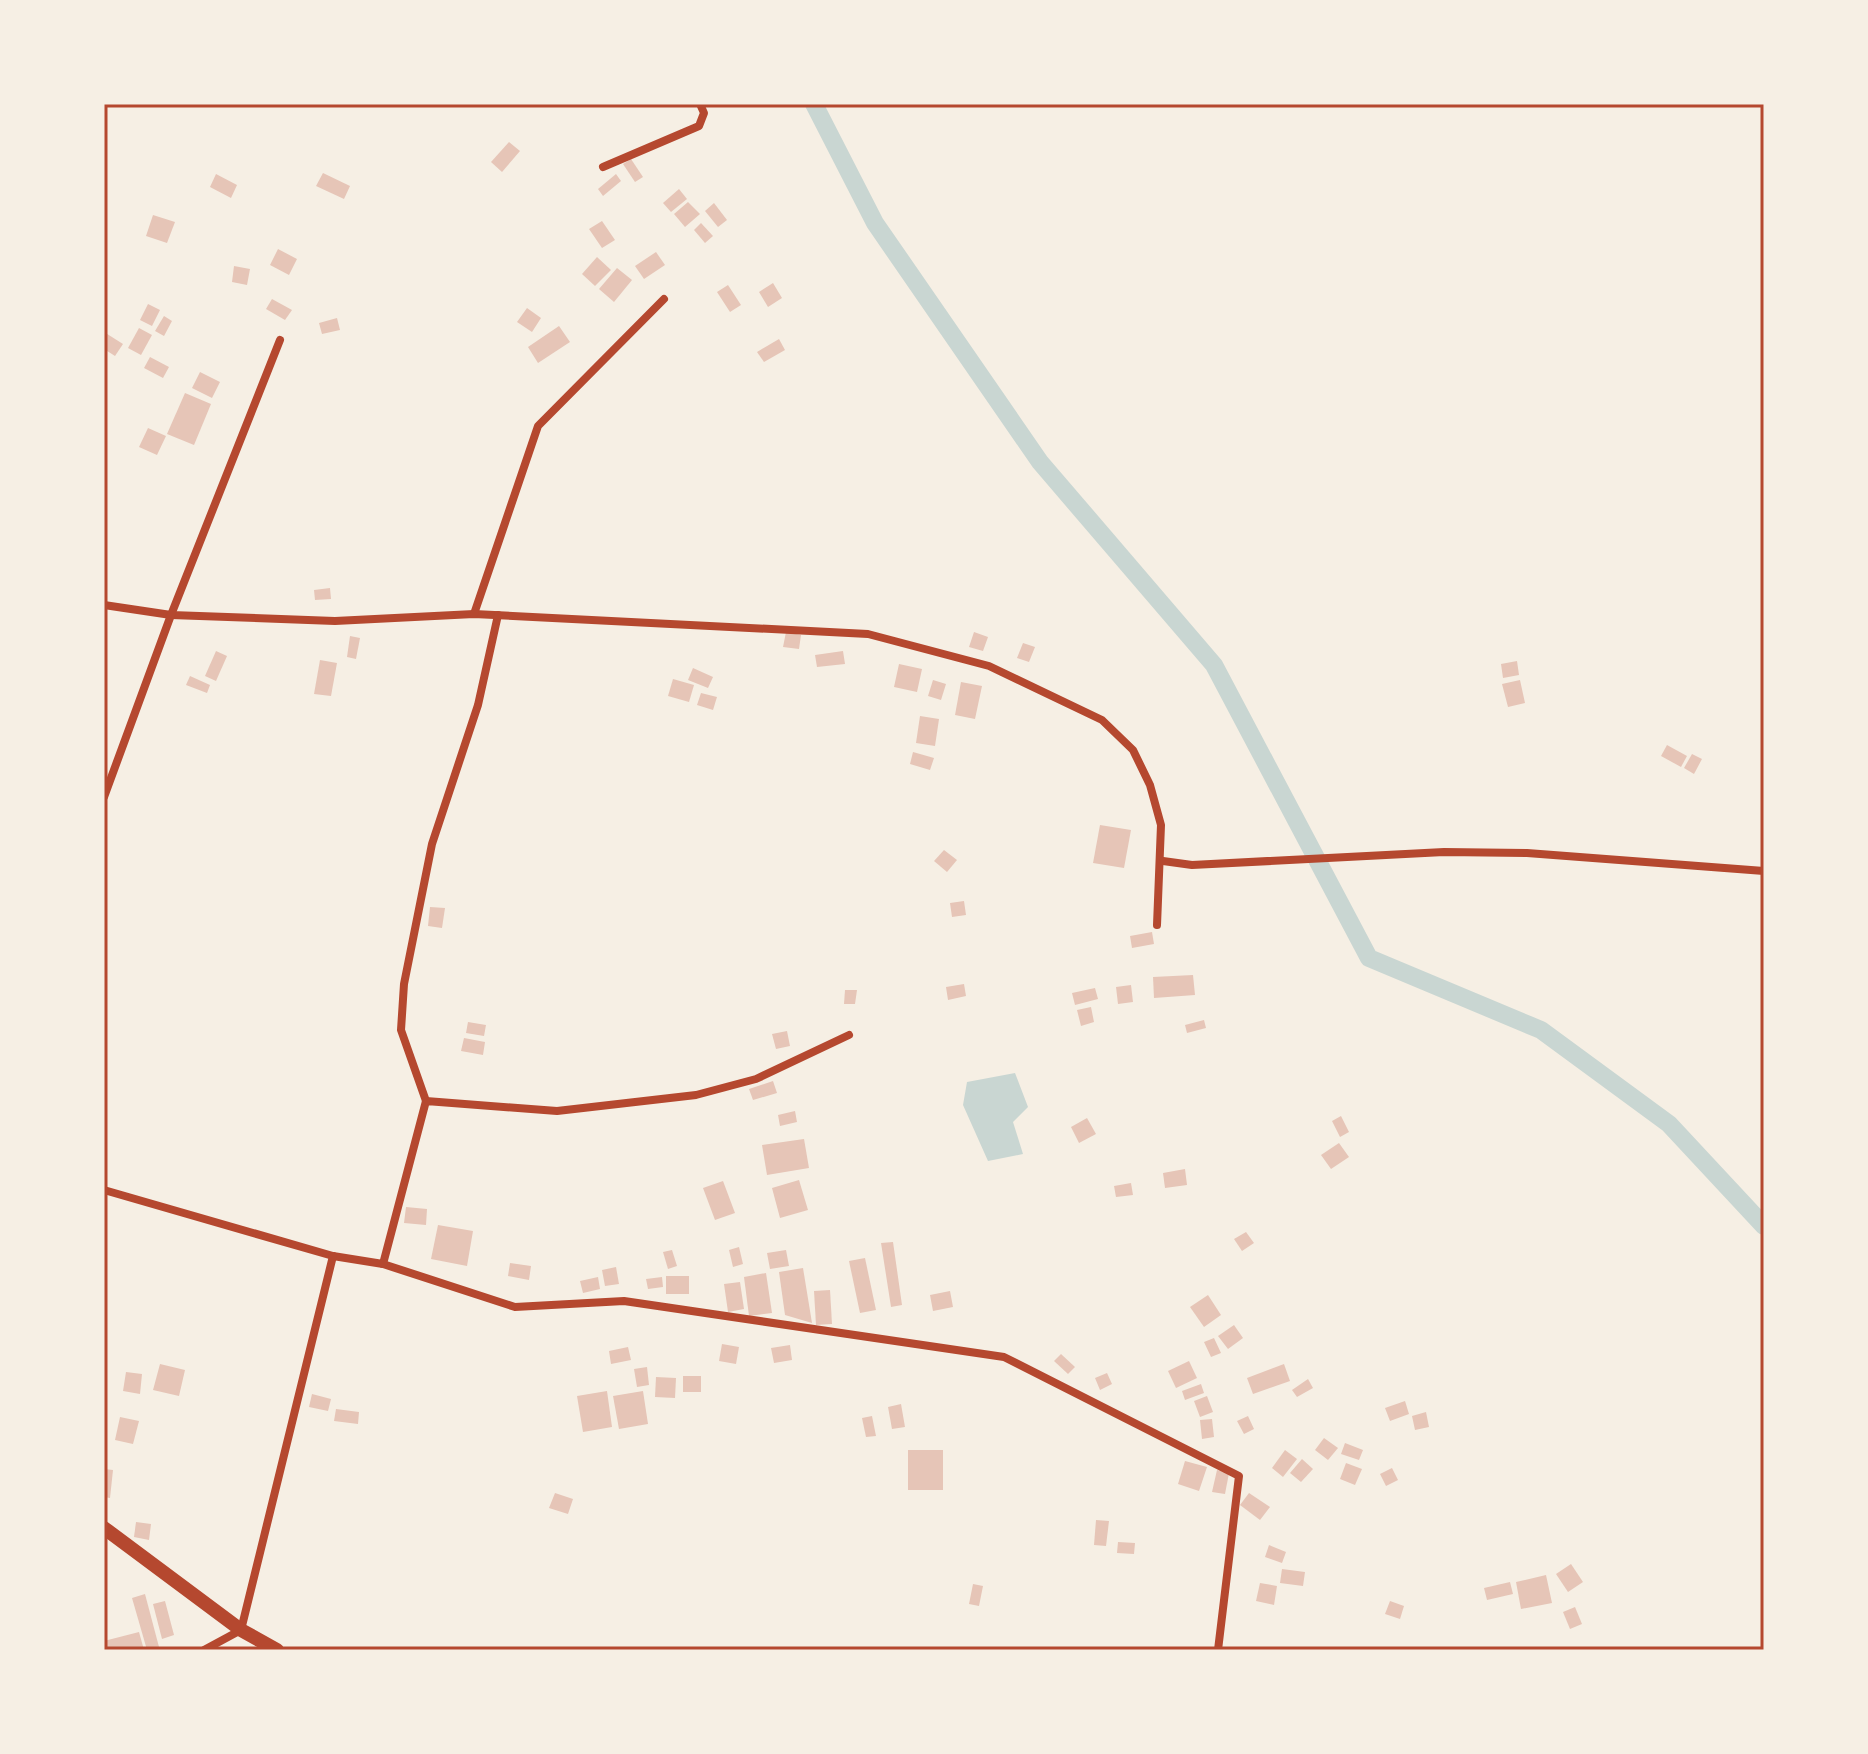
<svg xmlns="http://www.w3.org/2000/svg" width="1868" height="1754" font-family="Jost,sans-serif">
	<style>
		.water { fill: #c9d6d2 }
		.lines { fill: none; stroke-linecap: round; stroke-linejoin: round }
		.canal { stroke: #c9d6d2; stroke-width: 18 }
		.building { fill: #e6c5b7 }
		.minor { stroke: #b5482f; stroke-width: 8 }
		.secondary { stroke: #b5482f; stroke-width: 14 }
		.neatline { fill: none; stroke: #b5482f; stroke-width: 3 }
	</style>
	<rect width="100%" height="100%" fill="#f6efe4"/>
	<path class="water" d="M 1015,1073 L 1028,1107 L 1013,1122 L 1023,1154 L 988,1161 L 963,1105 L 967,1082 Z"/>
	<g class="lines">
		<path class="canal" d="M 814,104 L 875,223 L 1040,462 L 1214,665 L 1369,958 L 1541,1030 L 1669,1124 L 1764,1226"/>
	</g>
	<g class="building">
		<path d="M 509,142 L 520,151 L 502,172 L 491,162 Z"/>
		<path d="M 631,159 L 643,177 L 635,182 L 623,164 Z"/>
		<path d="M 323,173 L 350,186 L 344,199 L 316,186 Z"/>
		<path d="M 216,174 L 237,185 L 231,198 L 210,187 Z"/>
		<path d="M 616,174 L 621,181 L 603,196 L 598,189 Z"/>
		<path d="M 679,189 L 687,199 L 671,212 L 663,203 Z"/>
		<path d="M 688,202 L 700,214 L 685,227 L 674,214 Z"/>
		<path d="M 714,203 L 727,220 L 718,227 L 705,211 Z"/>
		<path d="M 153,215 L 175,222 L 167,243 L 146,236 Z"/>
		<path d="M 602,221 L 615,240 L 602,248 L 589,229 Z"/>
		<path d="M 701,223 L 713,236 L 705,243 L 694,230 Z"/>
		<path d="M 278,249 L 297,259 L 289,275 L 270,265 Z"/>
		<path d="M 656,252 L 665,265 L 644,279 L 635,266 Z"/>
		<path d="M 597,257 L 611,270 L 595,286 L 582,274 Z"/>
		<path d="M 234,266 L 250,269 L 247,285 L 232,282 Z"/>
		<path d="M 617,268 L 632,280 L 614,302 L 599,289 Z"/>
		<path d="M 773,283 L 782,298 L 768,307 L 759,292 Z"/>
		<path d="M 728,285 L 741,305 L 730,312 L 717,292 Z"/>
		<path d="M 272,299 L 292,310 L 285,320 L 266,309 Z"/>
		<path d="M 148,304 L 160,310 L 152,326 L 140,320 Z"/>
		<path d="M 527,308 L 541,318 L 532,332 L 517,322 Z"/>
		<path d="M 164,316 L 172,321 L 164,336 L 155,331 Z"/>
		<path d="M 337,318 L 340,330 L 322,334 L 319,323 Z"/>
		<path d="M 559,326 L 570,342 L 538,363 L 528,347 Z"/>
		<path d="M 139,328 L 152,335 L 141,355 L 128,348 Z"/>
		<path d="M 104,332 L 123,344 L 115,356 L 104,349 Z"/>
		<path d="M 779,339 L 785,350 L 764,362 L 757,352 Z"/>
		<path d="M 150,357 L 169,367 L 163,378 L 144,368 Z"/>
		<path d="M 200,372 L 220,382 L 212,398 L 192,388 Z"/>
		<path d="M 185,393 L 211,404 L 194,445 L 167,434 Z"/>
		<path d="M 148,428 L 166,436 L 157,455 L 139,447 Z"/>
		<path d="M 330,588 L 331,599 L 315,600 L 314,590 Z"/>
		<path d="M 786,632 L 801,635 L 799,649 L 783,647 Z"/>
		<path d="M 974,632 L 988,637 L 983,651 L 969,647 Z"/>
		<path d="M 350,636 L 360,638 L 356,659 L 347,657 Z"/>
		<path d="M 1023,643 L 1035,647 L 1029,662 L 1017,658 Z"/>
		<path d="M 216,651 L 227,656 L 216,681 L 205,676 Z"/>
		<path d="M 843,651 L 845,664 L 817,667 L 815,655 Z"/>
		<path d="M 320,660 L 337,663 L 331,696 L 314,694 Z"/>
		<path d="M 1517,661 L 1519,675 L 1503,678 L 1501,664 Z"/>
		<path d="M 899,664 L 922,669 L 917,692 L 894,687 Z"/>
		<path d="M 693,668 L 713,677 L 708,688 L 688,680 Z"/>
		<path d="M 190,676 L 210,685 L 207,693 L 186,685 Z"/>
		<path d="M 673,679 L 694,685 L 689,702 L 668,696 Z"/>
		<path d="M 933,680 L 946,684 L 941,700 L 928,696 Z"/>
		<path d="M 1520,680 L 1525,703 L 1508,707 L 1502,684 Z"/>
		<path d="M 961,682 L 982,686 L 975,719 L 955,715 Z"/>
		<path d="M 701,693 L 717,697 L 713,710 L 697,705 Z"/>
		<path d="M 920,716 L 939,719 L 935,746 L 916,743 Z"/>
		<path d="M 1667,745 L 1687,756 L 1681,767 L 1661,756 Z"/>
		<path d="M 913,752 L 934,758 L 930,770 L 910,764 Z"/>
		<path d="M 1692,754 L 1702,759 L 1694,774 L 1684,768 Z"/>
		<path d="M 1100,825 L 1131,830 L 1124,868 L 1093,863 Z"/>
		<path d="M 944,850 L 957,860 L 947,872 L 934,861 Z"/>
		<path d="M 964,901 L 966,915 L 952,917 L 950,903 Z"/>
		<path d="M 430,907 L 445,908 L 442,928 L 428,926 Z"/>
		<path d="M 1152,932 L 1154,944 L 1132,948 L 1130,936 Z"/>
		<path d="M 1193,975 L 1195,995 L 1154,998 L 1153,977 Z"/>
		<path d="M 964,984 L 966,996 L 948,1000 L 946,987 Z"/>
		<path d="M 1131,985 L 1133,1002 L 1118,1004 L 1116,987 Z"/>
		<path d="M 1095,988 L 1098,999 L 1075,1005 L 1072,993 Z"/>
		<path d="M 845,990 L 857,990 L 855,1004 L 844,1004 Z"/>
		<path d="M 1091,1007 L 1094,1022 L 1081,1026 L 1077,1010 Z"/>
		<path d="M 1204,1020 L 1206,1028 L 1187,1033 L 1185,1025 Z"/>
		<path d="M 468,1022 L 486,1025 L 484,1036 L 466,1033 Z"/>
		<path d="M 787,1031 L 790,1046 L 776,1049 L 772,1034 Z"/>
		<path d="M 464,1038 L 485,1042 L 483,1055 L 461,1051 Z"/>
		<path d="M 773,1081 L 777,1093 L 753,1100 L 749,1089 Z"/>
		<path d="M 795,1111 L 797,1122 L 780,1126 L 778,1115 Z"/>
		<path d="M 1341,1116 L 1349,1132 L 1340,1137 L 1332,1121 Z"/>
		<path d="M 1087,1118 L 1096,1134 L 1079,1143 L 1071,1127 Z"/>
		<path d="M 804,1139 L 809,1168 L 767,1175 L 762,1145 Z"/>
		<path d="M 1339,1143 L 1349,1157 L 1331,1169 L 1321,1155 Z"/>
		<path d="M 1185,1169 L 1187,1185 L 1165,1188 L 1163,1173 Z"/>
		<path d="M 799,1180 L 808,1210 L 780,1218 L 772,1188 Z"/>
		<path d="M 723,1181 L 735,1213 L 715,1220 L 703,1188 Z"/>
		<path d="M 1131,1183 L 1133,1195 L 1116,1197 L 1114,1186 Z"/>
		<path d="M 406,1207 L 427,1209 L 426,1225 L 404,1223 Z"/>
		<path d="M 438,1225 L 473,1231 L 467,1266 L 431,1259 Z"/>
		<path d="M 1246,1232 L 1254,1243 L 1242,1251 L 1234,1239 Z"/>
		<path d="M 893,1242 L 902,1305 L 891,1307 L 881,1243 Z"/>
		<path d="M 739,1247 L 743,1264 L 733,1267 L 729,1250 Z"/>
		<path d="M 672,1250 L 677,1266 L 668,1269 L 663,1252 Z"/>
		<path d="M 786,1250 L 789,1266 L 770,1269 L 767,1253 Z"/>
		<path d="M 865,1258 L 876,1310 L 860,1313 L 849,1261 Z"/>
		<path d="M 510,1263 L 531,1266 L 529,1280 L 508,1276 Z"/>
		<path d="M 616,1267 L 619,1284 L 605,1286 L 602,1270 Z"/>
		<path d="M 803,1268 L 812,1323 L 785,1315 L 779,1272 Z"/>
		<path d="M 766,1273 L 772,1313 L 749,1316 L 744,1277 Z"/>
		<rect x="666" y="1276" width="23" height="18"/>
		<path d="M 598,1277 L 600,1289 L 583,1293 L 580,1281 Z"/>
		<path d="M 662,1277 L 663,1287 L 648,1289 L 646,1279 Z"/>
		<path d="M 740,1282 L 744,1309 L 728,1312 L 724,1284 Z"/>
		<path d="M 830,1290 L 832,1324 L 816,1325 L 814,1291 Z"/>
		<path d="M 950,1291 L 953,1307 L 933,1311 L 930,1295 Z"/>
		<path d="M 1208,1295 L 1221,1315 L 1204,1327 L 1190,1307 Z"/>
		<path d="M 1234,1325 L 1243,1338 L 1228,1349 L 1218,1336 Z"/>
		<path d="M 1214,1338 L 1221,1353 L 1211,1357 L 1204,1342 Z"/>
		<path d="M 722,1344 L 739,1347 L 736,1364 L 719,1361 Z"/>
		<path d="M 790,1345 L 792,1360 L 774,1363 L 771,1348 Z"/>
		<path d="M 628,1347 L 631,1360 L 611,1364 L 609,1351 Z"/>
		<path d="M 1061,1354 L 1075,1367 L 1068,1374 L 1054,1361 Z"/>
		<path d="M 1189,1361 L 1197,1378 L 1176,1388 L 1168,1371 Z"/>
		<path d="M 160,1364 L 185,1370 L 179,1396 L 153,1390 Z"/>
		<path d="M 1284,1364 L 1290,1381 L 1253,1394 L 1247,1378 Z"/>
		<path d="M 647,1367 L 649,1385 L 637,1387 L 634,1369 Z"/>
		<path d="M 126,1372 L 142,1374 L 140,1394 L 123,1391 Z"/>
		<path d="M 1107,1373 L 1112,1384 L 1100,1390 L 1095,1378 Z"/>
		<rect x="683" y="1376" width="18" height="16"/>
		<path d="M 656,1377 L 676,1378 L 675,1398 L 655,1397 Z"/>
		<path d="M 1308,1379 L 1313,1388 L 1297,1397 L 1292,1390 Z"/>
		<path d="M 1201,1384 L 1204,1393 L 1185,1400 L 1182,1391 Z"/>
		<path d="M 607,1391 L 612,1427 L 583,1432 L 577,1396 Z"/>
		<path d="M 643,1391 L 648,1424 L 619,1429 L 613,1396 Z"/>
		<path d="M 312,1394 L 331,1399 L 328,1411 L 309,1407 Z"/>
		<path d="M 1207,1396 L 1213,1412 L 1200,1417 L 1194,1401 Z"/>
		<path d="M 1405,1401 L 1409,1414 L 1390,1421 L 1385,1408 Z"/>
		<path d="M 901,1404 L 905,1427 L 892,1429 L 888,1407 Z"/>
		<path d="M 336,1409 L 359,1412 L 358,1424 L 334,1421 Z"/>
		<path d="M 1426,1412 L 1429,1427 L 1415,1430 L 1412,1416 Z"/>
		<path d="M 872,1416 L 876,1436 L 866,1437 L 862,1418 Z"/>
		<path d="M 1248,1416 L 1254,1429 L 1244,1434 L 1237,1421 Z"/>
		<path d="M 120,1417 L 139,1421 L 133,1444 L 115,1440 Z"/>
		<path d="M 1212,1419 L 1214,1437 L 1202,1439 L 1200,1420 Z"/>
		<path d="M 1324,1438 L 1338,1448 L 1328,1460 L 1315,1450 Z"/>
		<path d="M 1345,1443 L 1363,1450 L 1359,1460 L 1341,1454 Z"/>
		<rect x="908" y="1450" width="35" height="40"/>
		<path d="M 1285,1450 L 1297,1459 L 1283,1477 L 1272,1468 Z"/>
		<path d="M 1302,1459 L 1313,1469 L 1301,1482 L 1290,1473 Z"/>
		<path d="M 1185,1461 L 1207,1467 L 1199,1491 L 1178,1484 Z"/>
		<path d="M 1346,1463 L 1362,1469 L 1355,1485 L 1340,1479 Z"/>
		<path d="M 1392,1468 L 1398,1480 L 1386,1486 L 1380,1474 Z"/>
		<path d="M 104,1469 L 113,1470 L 110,1498 L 104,1497 Z"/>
		<path d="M 1217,1470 L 1229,1473 L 1225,1494 L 1212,1492 Z"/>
		<path d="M 555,1493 L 573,1499 L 568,1514 L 549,1508 Z"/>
		<path d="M 1249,1493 L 1270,1507 L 1260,1520 L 1240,1505 Z"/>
		<path d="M 1096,1520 L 1109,1521 L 1106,1546 L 1094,1545 Z"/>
		<path d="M 136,1522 L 151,1524 L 149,1540 L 134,1537 Z"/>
		<path d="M 1118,1542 L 1135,1543 L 1134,1554 L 1117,1553 Z"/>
		<path d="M 1269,1545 L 1286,1552 L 1282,1563 L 1265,1557 Z"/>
		<path d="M 1571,1564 L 1583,1582 L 1568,1592 L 1556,1574 Z"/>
		<path d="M 1282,1569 L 1305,1572 L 1303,1586 L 1280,1583 Z"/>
		<path d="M 1546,1575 L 1552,1603 L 1521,1609 L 1516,1582 Z"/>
		<path d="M 1510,1582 L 1513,1594 L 1487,1600 L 1484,1588 Z"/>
		<path d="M 1260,1583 L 1277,1586 L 1274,1605 L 1256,1601 Z"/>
		<path d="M 973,1584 L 983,1586 L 979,1606 L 969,1604 Z"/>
		<path d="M 145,1594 L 159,1647 L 147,1650 L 132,1598 Z"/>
		<path d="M 165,1601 L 174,1635 L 162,1639 L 153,1604 Z"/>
		<path d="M 1390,1601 L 1404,1606 L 1400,1619 L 1385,1614 Z"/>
		<path d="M 1575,1607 L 1582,1624 L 1570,1629 L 1563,1612 Z"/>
		<path d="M 139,1632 L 144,1650 L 104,1650 L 104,1641 Z"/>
	</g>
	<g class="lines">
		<g class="minor">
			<path d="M 603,167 L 699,126 L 704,113 L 700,104"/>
			<path d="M 104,605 L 171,615 L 335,621 L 474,614 L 868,634 L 989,666 L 1102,720 L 1133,750 L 1150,785 L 1161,825 L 1157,925"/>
			<path d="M 474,614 L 538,426 L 664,299"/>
			<path d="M 104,797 L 171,615 L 280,340"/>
			<path d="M 1163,861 L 1192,865 L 1444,852 L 1527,853 L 1764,871"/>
			<path d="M 426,1101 L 401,1030 L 404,984 L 432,844 L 478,705 L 498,615"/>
			<path d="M 104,1190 L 333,1256 L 383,1264 L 515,1307 L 624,1301 L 1004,1357 L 1239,1476 L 1218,1650"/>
			<path d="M 383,1264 L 426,1101 L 557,1111 L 696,1095 L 756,1079 L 849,1035"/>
			<path d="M 204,1650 L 241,1630 L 333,1256"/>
		</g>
		<path class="secondary" d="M 104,1528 L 241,1630 L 277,1650"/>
	</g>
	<rect width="1868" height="1754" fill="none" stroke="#f6efe4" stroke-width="212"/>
	<rect x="106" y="106" width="1656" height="1542" class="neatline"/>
</svg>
